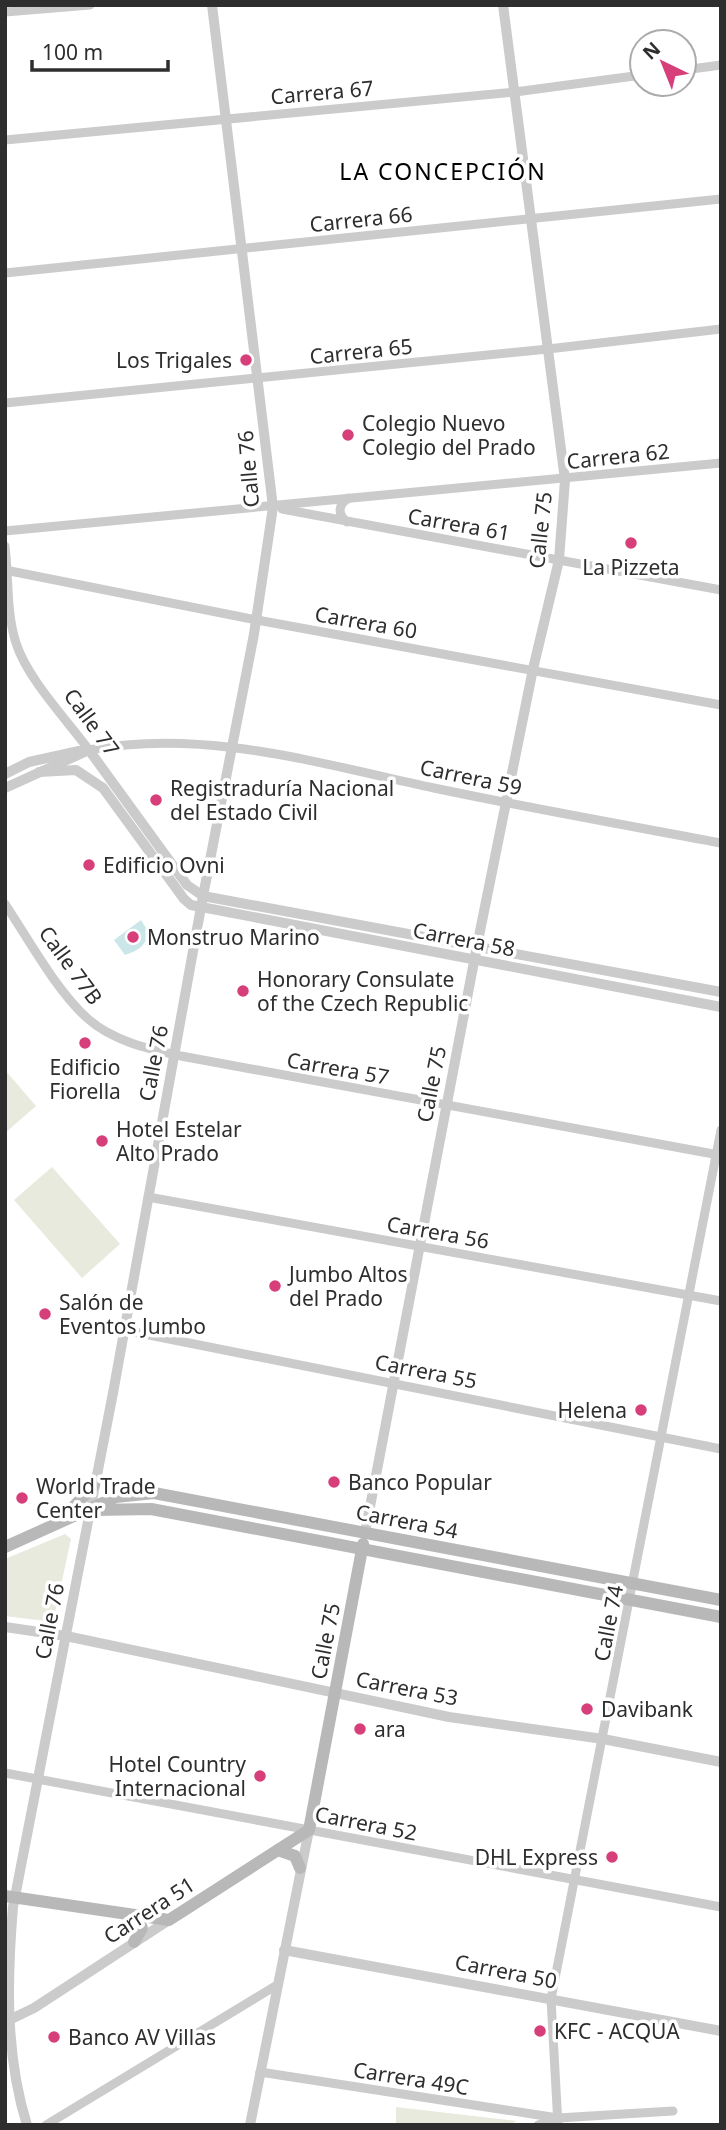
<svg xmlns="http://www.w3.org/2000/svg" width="726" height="2130" font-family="'Noto Sans',sans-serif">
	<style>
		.green { fill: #e8eadd }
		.water { fill: #cbe6e8 }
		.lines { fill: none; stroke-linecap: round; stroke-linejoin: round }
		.minor { stroke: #cbcbcb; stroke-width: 9 }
		.tertiary { stroke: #cbcbcb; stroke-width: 10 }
		.secondary { stroke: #b8b8b8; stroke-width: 12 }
		.poi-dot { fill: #d63f7a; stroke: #fff; stroke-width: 2.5 }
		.labels { text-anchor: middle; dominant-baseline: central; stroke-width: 7; stroke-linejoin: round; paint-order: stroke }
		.street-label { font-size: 21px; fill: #2e2e2e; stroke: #fff }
		.poi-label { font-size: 21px; fill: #2e2e2e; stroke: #fff; text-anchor: start }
		.neighbourhood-label { font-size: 23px; letter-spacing: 2px; fill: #000; stroke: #fff }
	</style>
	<rect width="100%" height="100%" fill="#fff"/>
	<g class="green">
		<path d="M 5,1070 L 36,1106 L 5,1133 Z"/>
		<path d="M 52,1167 L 120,1244 L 82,1278 L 14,1200 Z"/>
		<path d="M 65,1534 L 71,1539 L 53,1622 L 5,1616 L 5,1559 Z"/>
		<path d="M 396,2107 L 517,2121 L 508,2125 L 396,2125 Z"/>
	</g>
	<path class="water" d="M 141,920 L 149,933 C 144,947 139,950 125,955 L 114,940 Z"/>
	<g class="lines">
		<g class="minor">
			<path d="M 5,12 L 90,5"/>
			<path d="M 684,70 L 721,65"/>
			<path d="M 5,140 L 515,92 L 642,75"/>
			<path d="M 5,273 L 721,199"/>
			<path d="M 5,403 L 548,349 L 721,329"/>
			<path d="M 282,509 L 721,590"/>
			<path d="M 347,522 C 337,514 338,504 349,498"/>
			<path d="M 5,531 L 721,463"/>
			<path d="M 5,546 C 9,578 6,612 16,643 C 27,678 66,719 89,750 C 205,728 321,764 434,788 C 529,808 625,825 721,843"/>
			<path d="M 5,570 L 257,620 L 721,705"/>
			<path d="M 5,904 C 29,940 56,990 87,1018 C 112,1041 149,1049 181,1056 L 719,1155"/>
			<path d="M 148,1197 L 721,1301"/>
			<path d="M 124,1330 L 721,1449"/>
			<path d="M 5,1773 L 721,1907"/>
			<path d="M 260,2072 L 558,2118"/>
			<path d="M 46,2125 L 277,1985"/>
			<path d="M 538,2125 L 558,2118 L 673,2111"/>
			<path d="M 558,2125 L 551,1999 L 721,1130"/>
		</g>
		<g class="tertiary">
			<path d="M 89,750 L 187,885 L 203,896 L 721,992"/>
			<path d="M 39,772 L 76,770 L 103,788 L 184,899 L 191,905 L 721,1007"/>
			<path d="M 5,774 L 29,762 L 79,751"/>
			<path d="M 5,788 L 89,750"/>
			<path d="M 365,1533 L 477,946 L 533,669 L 559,560 L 565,480 L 503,5"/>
			<path d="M 5,1627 L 66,1636 L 449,1717 L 603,1739 L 721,1762"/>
			<path d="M 284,1950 L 721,2031"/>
			<path d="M 5,2022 L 34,2008 L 169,1920"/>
			<path d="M 27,2125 C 5,2055 7,1979 13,1907 L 113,1393 L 203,896 L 254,634 L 273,507 L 212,5"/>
			<path d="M 250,2125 L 309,1830"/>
		</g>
		<g class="secondary">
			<path d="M 96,1510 L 151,1509 L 721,1617"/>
			<path d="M 63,1518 L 94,1485"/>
			<path d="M 5,1547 L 116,1497 L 154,1493 L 721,1600"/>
			<path d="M 278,1850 L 295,1856 L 300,1868"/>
			<path d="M 5,1896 L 169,1920 L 309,1830 L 363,1544"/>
			<path d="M 134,1942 L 142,1928 L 136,1915"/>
		</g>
	</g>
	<g class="poi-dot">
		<circle cx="246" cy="360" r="7"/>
		<circle cx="348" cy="435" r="7"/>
		<circle cx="631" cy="543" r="7"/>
		<circle cx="156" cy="800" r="7"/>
		<circle cx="89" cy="865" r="7"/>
		<circle cx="133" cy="937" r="7"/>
		<circle cx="243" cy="991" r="7"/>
		<circle cx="85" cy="1043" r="7"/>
		<circle cx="102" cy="1141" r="7"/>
		<circle cx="275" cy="1286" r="7"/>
		<circle cx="45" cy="1314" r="7"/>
		<circle cx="641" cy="1410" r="7"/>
		<circle cx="334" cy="1482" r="7"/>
		<circle cx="22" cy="1498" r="7"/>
		<circle cx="587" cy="1709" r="7"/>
		<circle cx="360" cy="1729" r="7"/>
		<circle cx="260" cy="1776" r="7"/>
		<circle cx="612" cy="1857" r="7"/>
		<circle cx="540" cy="2031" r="7"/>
		<circle cx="54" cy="2037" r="7"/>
	</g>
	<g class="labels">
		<g class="street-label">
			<text transform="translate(322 92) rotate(-5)">Carrera 67</text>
			<text transform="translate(361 219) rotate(-6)">Carrera 66</text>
			<text transform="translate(361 351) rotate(-6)">Carrera 65</text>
			<text transform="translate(618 456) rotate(-6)">Carrera 62</text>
			<text transform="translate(248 469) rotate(-95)">Calle 76</text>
			<text transform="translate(459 524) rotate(10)">Carrera 61</text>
			<text transform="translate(540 530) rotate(-84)">Calle 75</text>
			<text transform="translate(366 622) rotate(10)">Carrera 60</text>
			<text transform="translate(92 722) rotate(54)">Calle 77</text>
			<text transform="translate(471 777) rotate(12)">Carrera 59</text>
			<text transform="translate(464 939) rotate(11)">Carrera 58</text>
			<text transform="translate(71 965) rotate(54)">Calle 77B</text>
			<text transform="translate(153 1063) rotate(-79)">Calle 76</text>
			<text transform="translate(338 1068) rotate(10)">Carrera 57</text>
			<text transform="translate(431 1084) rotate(-79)">Calle 75</text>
			<text transform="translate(438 1232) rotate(10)">Carrera 56</text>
			<text transform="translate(426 1371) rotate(11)">Carrera 55</text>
			<text transform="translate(407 1521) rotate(11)">Carrera 54</text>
			<text transform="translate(49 1621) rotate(-79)">Calle 76</text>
			<text transform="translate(608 1623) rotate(-79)">Calle 74</text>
			<text transform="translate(325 1641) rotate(-79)">Calle 75</text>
			<text transform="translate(407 1688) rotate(11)">Carrera 53</text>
			<text transform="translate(366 1823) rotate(11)">Carrera 52</text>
			<text transform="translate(149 1910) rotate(-33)">Carrera 51</text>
			<text transform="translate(506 1971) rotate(11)">Carrera 50</text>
			<text transform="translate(411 2078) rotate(9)">Carrera 49C</text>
		</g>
		<g class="poi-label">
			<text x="232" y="360" text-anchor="end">Los Trigales</text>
			<text x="362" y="423">Colegio Nuevo<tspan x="362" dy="24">Colegio del Prado</tspan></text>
			<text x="631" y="567" text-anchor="middle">La Pizzeta</text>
			<text x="170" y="788">Registraduría Nacional<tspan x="170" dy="24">del Estado Civil</tspan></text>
			<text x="103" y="865">Edificio Ovni</text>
			<text x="147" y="937">Monstruo Marino</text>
			<text x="257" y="979">Honorary Consulate<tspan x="257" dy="24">of the Czech Republic</tspan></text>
			<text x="85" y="1067" text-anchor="middle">Edificio<tspan x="85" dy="24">Fiorella</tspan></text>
			<text x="116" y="1129">Hotel Estelar<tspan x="116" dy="24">Alto Prado</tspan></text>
			<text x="289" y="1274">Jumbo Altos<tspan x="289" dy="24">del Prado</tspan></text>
			<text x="59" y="1302">Salón de<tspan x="59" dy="24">Eventos Jumbo</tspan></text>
			<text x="627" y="1410" text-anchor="end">Helena</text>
			<text x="348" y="1482">Banco Popular</text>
			<text x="36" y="1486">World Trade<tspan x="36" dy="24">Center</tspan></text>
			<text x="601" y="1709">Davibank</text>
			<text x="374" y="1729">ara</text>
			<text x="246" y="1764" text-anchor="end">Hotel Country<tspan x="246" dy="24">Internacional</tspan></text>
			<text x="598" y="1857" text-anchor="end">DHL Express</text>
			<text x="554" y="2031">KFC - ACQUA</text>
			<text x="68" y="2037">Banco AV Villas</text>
		</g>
		<g class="neighbourhood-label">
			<text x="443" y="171">LA CONCEPCIÓN</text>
		</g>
	</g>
	<rect width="726" height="2130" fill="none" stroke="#2e2e2e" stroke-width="14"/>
	<g transform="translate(663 63) rotate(317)"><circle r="33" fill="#ffffff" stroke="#ababab" stroke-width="2"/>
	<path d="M0-5L12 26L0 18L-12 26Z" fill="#d63f7a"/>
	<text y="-10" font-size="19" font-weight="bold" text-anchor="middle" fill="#2e2e2e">N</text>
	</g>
	<path d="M32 60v10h136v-10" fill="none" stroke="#2e2e2e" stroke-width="3.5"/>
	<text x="42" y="60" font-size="21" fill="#2e2e2e" stroke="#ffffff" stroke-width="5" paint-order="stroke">100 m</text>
</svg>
